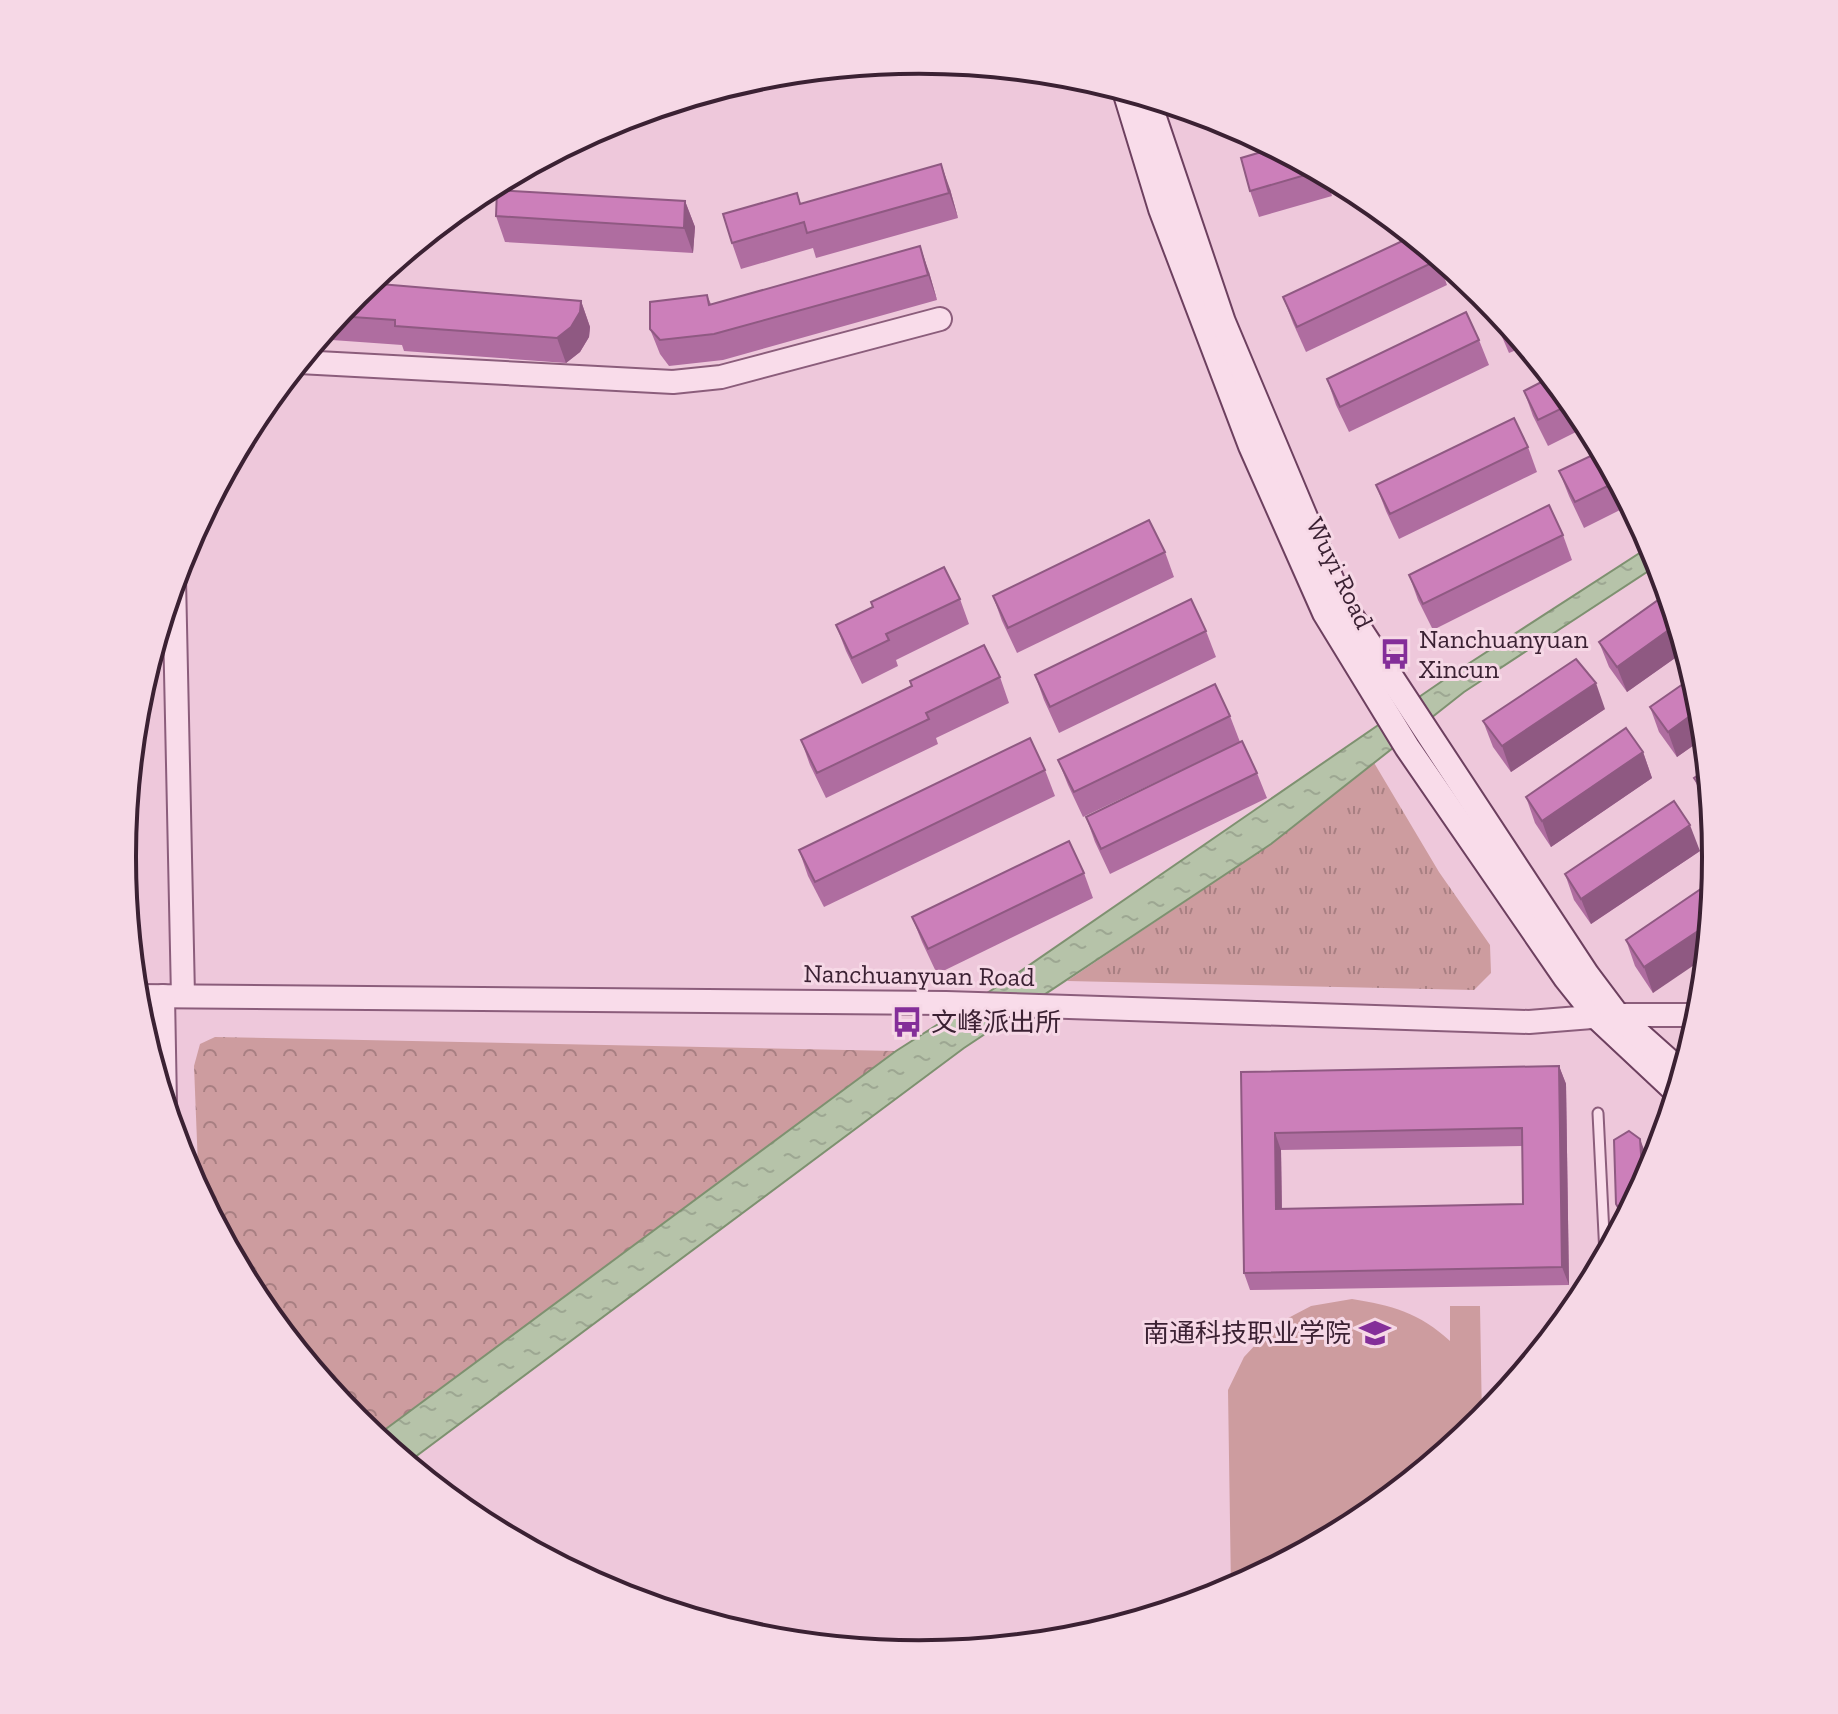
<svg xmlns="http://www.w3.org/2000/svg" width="1838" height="1714" font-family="'Zilla Slab','Noto Sans SC',serif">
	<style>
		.grass { fill: url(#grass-tufts) }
		.park { fill: url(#park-crowns) }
		.pitch { fill: #cd9c9f }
		.water { fill: url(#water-ripples); stroke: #7e9170; stroke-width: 2 }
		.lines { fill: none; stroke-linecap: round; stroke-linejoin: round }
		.service-casing { stroke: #8b5d7b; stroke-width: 13 }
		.tertiary-casing { stroke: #8b5d7b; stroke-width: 26 }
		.secondary-casing { stroke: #6d405f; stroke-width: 28 }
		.service { stroke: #f9dcea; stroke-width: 9 }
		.tertiary { stroke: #f9dcea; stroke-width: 22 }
		.secondary { stroke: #f9dcea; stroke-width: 24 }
		.wall { fill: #af6da0; fill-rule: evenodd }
		.shaded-wall { fill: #8f5982 }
		.building { fill: #cc7fba; stroke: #8f5982; stroke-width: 2; fill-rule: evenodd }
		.labels { text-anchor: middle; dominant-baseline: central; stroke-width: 6; stroke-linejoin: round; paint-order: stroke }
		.street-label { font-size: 26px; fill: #3b2133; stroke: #f6d8e6 }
		.poi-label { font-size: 26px; fill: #3b2133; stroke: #f6d8e6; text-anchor: start }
		.rim { fill: none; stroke: #3b2133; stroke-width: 4 }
	</style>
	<defs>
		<pattern id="grass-tufts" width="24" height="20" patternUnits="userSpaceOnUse" patternTransform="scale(2)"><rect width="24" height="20" fill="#cd9c9f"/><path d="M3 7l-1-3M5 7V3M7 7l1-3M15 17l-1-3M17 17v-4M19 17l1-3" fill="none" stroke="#a87f82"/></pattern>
		<pattern id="park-crowns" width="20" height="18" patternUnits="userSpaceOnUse" patternTransform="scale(2)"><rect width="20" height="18" fill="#cd9c9f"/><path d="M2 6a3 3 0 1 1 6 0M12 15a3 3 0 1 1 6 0" fill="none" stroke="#a87f82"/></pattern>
		<pattern id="water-ripples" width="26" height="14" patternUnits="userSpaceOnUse" patternTransform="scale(2)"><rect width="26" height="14" fill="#b6c3a9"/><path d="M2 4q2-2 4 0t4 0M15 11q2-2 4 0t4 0" fill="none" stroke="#9da792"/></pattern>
	</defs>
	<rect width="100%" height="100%" fill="#eec8db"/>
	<path class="grass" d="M 1373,761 L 1439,872 L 1490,945 L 1491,973 L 1474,990 L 1067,981 L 1271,844 Z"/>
	<path class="park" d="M 215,1037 L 896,1051 L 375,1437 L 355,1420 L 256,1299 L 199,1192 L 194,1066 L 200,1044 Z"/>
	<path class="pitch" d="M 1352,1299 C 1391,1305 1420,1313 1450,1341 L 1450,1306 L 1480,1306 L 1482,1421 L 1361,1520 L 1231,1589 L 1228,1390 L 1244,1357 L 1273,1326 L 1311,1306 Z"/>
	<g class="water">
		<path d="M 1652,545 L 1659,564 L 1464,692 L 1271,844 L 964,1048 L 407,1463 L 375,1437 L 896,1051 L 1009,979 L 1451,675 Z"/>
		<path d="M 133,749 L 138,1013 L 122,857 Z"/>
	</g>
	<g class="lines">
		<defs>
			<path id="service" d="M 1598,1113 L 1605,1255"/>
			<g id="tertiary">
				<path d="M 299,362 L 673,382 L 721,377 L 940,319"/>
				<path d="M 174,579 L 183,996"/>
				<path d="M 136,996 L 946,1003 L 1529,1022 L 1617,1015 L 1700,1015"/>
				<path d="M 163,996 L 165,1105"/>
			</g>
			<g id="secondary">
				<path d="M 1125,91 L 1161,209 L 1251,446 L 1325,613 L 1407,747 L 1566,978 L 1598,1018 L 1677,1092"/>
				<path d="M 1147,97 L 1223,322 L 1339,598 L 1587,975 L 1617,1015 L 1682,1073"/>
			</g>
		</defs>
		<use href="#service" class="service-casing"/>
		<use href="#tertiary" class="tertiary-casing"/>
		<use href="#secondary" class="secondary-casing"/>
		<use href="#service" class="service"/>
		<use href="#tertiary" class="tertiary"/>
		<use href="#secondary" class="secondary"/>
	</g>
	<g class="wall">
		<path d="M 1275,148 L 1326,175 L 1332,196 L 1259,217 L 1250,191 Z"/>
		<path d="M 950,189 L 958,218 L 816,258 L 813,248 L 741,269 L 732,243 L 797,193 L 801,204 Z"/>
		<path d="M 685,201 L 695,227 L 693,253 L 505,242 L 496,216 Z"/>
		<path d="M 1438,260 L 1447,285 L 1306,352 L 1293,323 L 1283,297 Z"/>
		<path d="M 929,272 L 937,300 L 723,360 L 669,366 L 660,354 L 650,329 L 707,295 L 711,304 Z"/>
		<path d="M 356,293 L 581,301 L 590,327 L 589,337 L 580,352 L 566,363 L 404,351 L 402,345 L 318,339 Z"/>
		<path d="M 1488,300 L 1526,346 L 1509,353 L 1497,325 Z"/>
		<path d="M 1479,340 L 1489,365 L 1349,432 L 1336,405 L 1327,379 Z"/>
		<path d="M 1551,377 L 1582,415 L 1588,426 L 1548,446 L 1533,416 L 1524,391 Z"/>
		<path d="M 1528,447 L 1537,472 L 1399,539 L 1386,511 L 1376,485 Z"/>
		<path d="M 1601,451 L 1630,505 L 1584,528 L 1569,496 L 1559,471 Z"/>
		<path d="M 1563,535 L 1572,560 L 1433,630 L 1418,600 L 1409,575 Z"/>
		<path d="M 1165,552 L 1174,577 L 1017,653 L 1002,621 L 993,596 Z"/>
		<path d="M 1668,593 L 1685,651 L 1627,692 L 1609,667 L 1599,642 Z"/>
		<path d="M 960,599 L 969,624 L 896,660 L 898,666 L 862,684 L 846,651 L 836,625 Z"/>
		<path d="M 1206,631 L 1216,657 L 1059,733 L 1044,700 L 1035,675 Z"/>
		<path d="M 1000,677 L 1009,703 L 936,738 L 938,744 L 826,798 L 810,765 L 801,740 Z"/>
		<path d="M 1701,702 L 1704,738 L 1677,757 L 1659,732 L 1650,707 Z"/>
		<path d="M 1605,709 L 1511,772 L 1493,747 L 1483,721 Z"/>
		<path d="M 1230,716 L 1240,742 L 1083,817 L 1068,785 L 1058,760 Z"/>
		<path d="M 1643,752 L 1652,778 L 1551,847 L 1535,823 L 1526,797 Z"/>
		<path d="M 1707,769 L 1712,815 L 1704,803 L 1694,778 Z"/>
		<path d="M 1045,770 L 1055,796 L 824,907 L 808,876 L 799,850 Z"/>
		<path d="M 1257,773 L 1267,798 L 1110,874 L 1095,842 L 1086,817 Z"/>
		<path d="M 1700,851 L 1591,924 L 1574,900 L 1565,874 Z"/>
		<path d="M 1084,873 L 1093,898 L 937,974 L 922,942 L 912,917 Z"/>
		<path d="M 1714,880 L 1653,993 L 1635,966 L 1626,940 Z"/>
		<path d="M 1559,1066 L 1566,1084 L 1569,1285 L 1250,1290 L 1244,1273 L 1241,1072 ZM 1523,1146 L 1523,1204 L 1282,1209 L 1281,1150 Z"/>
	</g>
	<g class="shaded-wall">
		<path d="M 941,164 L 950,189 L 958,218 L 949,193 Z"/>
		<path d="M 685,201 L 695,227 L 693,253 L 684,228 Z"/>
		<path d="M 920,246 L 929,272 L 937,300 L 928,275 Z"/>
		<path d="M 581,301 L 590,327 L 589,337 L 580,352 L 566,363 L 557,338 Z"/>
		<path d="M 1677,624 L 1685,651 L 1627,692 L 1617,667 Z"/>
		<path d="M 1596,683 L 1605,709 L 1511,772 L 1502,746 Z"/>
		<path d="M 1701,708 L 1704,738 L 1677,757 L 1668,732 Z"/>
		<path d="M 1643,752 L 1652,778 L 1551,847 L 1542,821 Z"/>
		<path d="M 1690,825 L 1700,851 L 1591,924 L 1581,899 Z"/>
		<path d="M 1710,923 L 1706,957 L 1653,993 L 1644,967 Z"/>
		<path d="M 1559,1066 L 1566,1084 L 1569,1285 L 1562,1267 Z"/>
		<path d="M 1275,1133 L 1281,1150 L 1282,1226 L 1276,1209 Z"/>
		<path d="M 1640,1139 L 1645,1152 L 1647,1178 L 1643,1184 Z"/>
	</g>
	<g class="building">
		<path d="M 1275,148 L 1319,171 L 1250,191 L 1241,158 Z"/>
		<path d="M 941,164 L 949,193 L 807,233 L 804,222 L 732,243 L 723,214 L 797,193 L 800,204 Z"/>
		<path d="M 497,190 L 685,201 L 684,228 L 496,216 Z"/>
		<path d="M 1413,236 L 1436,255 L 1438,260 L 1297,327 L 1283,297 Z"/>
		<path d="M 920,246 L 928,275 L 714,334 L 660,340 L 650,329 L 650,302 L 707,295 L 709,305 Z"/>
		<path d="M 368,283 L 581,301 L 580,312 L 571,327 L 557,338 L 395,326 L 395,320 L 337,316 L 356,293 Z"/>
		<path d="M 1488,300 L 1508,324 L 1500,328 Z"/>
		<path d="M 1466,312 L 1479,340 L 1340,407 L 1327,379 Z"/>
		<path d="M 1551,377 L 1573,403 L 1538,420 L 1524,391 Z"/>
		<path d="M 1514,418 L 1528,447 L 1390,514 L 1376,485 Z"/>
		<path d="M 1601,451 L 1618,481 L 1575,502 L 1559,471 Z"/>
		<path d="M 1549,505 L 1563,535 L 1423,604 L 1409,575 Z"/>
		<path d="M 1149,520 L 1165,552 L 1008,628 L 993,596 Z"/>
		<path d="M 944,567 L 960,599 L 886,634 L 889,640 L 852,658 L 836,625 L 873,607 L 871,602 Z"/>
		<path d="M 1668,593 L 1677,624 L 1617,667 L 1599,642 Z"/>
		<path d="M 1191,599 L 1206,631 L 1050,707 L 1035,675 Z"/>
		<path d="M 984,645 L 1000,677 L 926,713 L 929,719 L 817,773 L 801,740 L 912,686 L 910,681 Z"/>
		<path d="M 1576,659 L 1596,683 L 1502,746 L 1483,721 Z"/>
		<path d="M 1693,677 L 1701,702 L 1701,708 L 1668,732 L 1650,707 Z"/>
		<path d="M 1215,684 L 1230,716 L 1074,792 L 1058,760 Z"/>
		<path d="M 1626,728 L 1643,752 L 1542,821 L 1526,797 Z"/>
		<path d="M 1030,738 L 1045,770 L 815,882 L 799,850 Z"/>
		<path d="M 1242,741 L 1257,773 L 1101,849 L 1086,817 Z"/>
		<path d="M 1707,769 L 1710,800 L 1694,778 Z"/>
		<path d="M 1674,801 L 1690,825 L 1581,899 L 1565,874 Z"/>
		<path d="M 1069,841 L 1084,873 L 928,949 L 912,917 Z"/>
		<path d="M 1714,880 L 1710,923 L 1644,967 L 1626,940 Z"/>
		<path d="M 1559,1066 L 1562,1267 L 1244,1273 L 1241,1072 ZM 1522,1128 L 1523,1204 L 1276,1209 L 1275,1133 Z"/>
		<path d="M 1629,1131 L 1640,1139 L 1643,1184 L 1625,1219 L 1616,1204 L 1614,1140 Z"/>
	</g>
	<defs>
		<symbol id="bus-bare" viewBox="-9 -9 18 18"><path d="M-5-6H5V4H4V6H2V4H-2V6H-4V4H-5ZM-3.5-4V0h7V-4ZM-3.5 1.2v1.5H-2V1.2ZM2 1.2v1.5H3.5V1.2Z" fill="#842e99" stroke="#f6d8e6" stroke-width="2.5" paint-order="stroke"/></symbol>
		<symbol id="university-bare" viewBox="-9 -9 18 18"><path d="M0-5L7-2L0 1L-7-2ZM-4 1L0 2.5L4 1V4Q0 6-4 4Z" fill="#842e99" stroke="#f6d8e6" stroke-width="2.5" paint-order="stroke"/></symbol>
	</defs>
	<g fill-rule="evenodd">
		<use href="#bus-bare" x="1373" y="632" width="44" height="44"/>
		<use href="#bus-bare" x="885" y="1000" width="44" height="44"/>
		<use href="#university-bare" x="1353" y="1311" width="44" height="44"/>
	</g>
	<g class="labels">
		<g class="street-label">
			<text transform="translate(1340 573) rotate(64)">Wuyi Road</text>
			<text transform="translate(919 975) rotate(1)">Nanchuanyuan Road</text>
		</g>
		<g class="poi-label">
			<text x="1419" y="639">Nanchuanyuan<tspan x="1419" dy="30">Xincun</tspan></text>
			<text x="931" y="1022">文峰派出所</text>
			<text x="1351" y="1333" text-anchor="end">南通科技职业学院</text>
		</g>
	</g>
	<path d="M0 0H1838V1714H0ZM136 857a783 783 0 1 1 1566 0a783 783 0 1 1-1566 0Z" fill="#f6d8e6" fill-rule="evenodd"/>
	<path class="rim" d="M136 857a783 783 0 1 1 1566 0a783 783 0 1 1-1566 0Z"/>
</svg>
